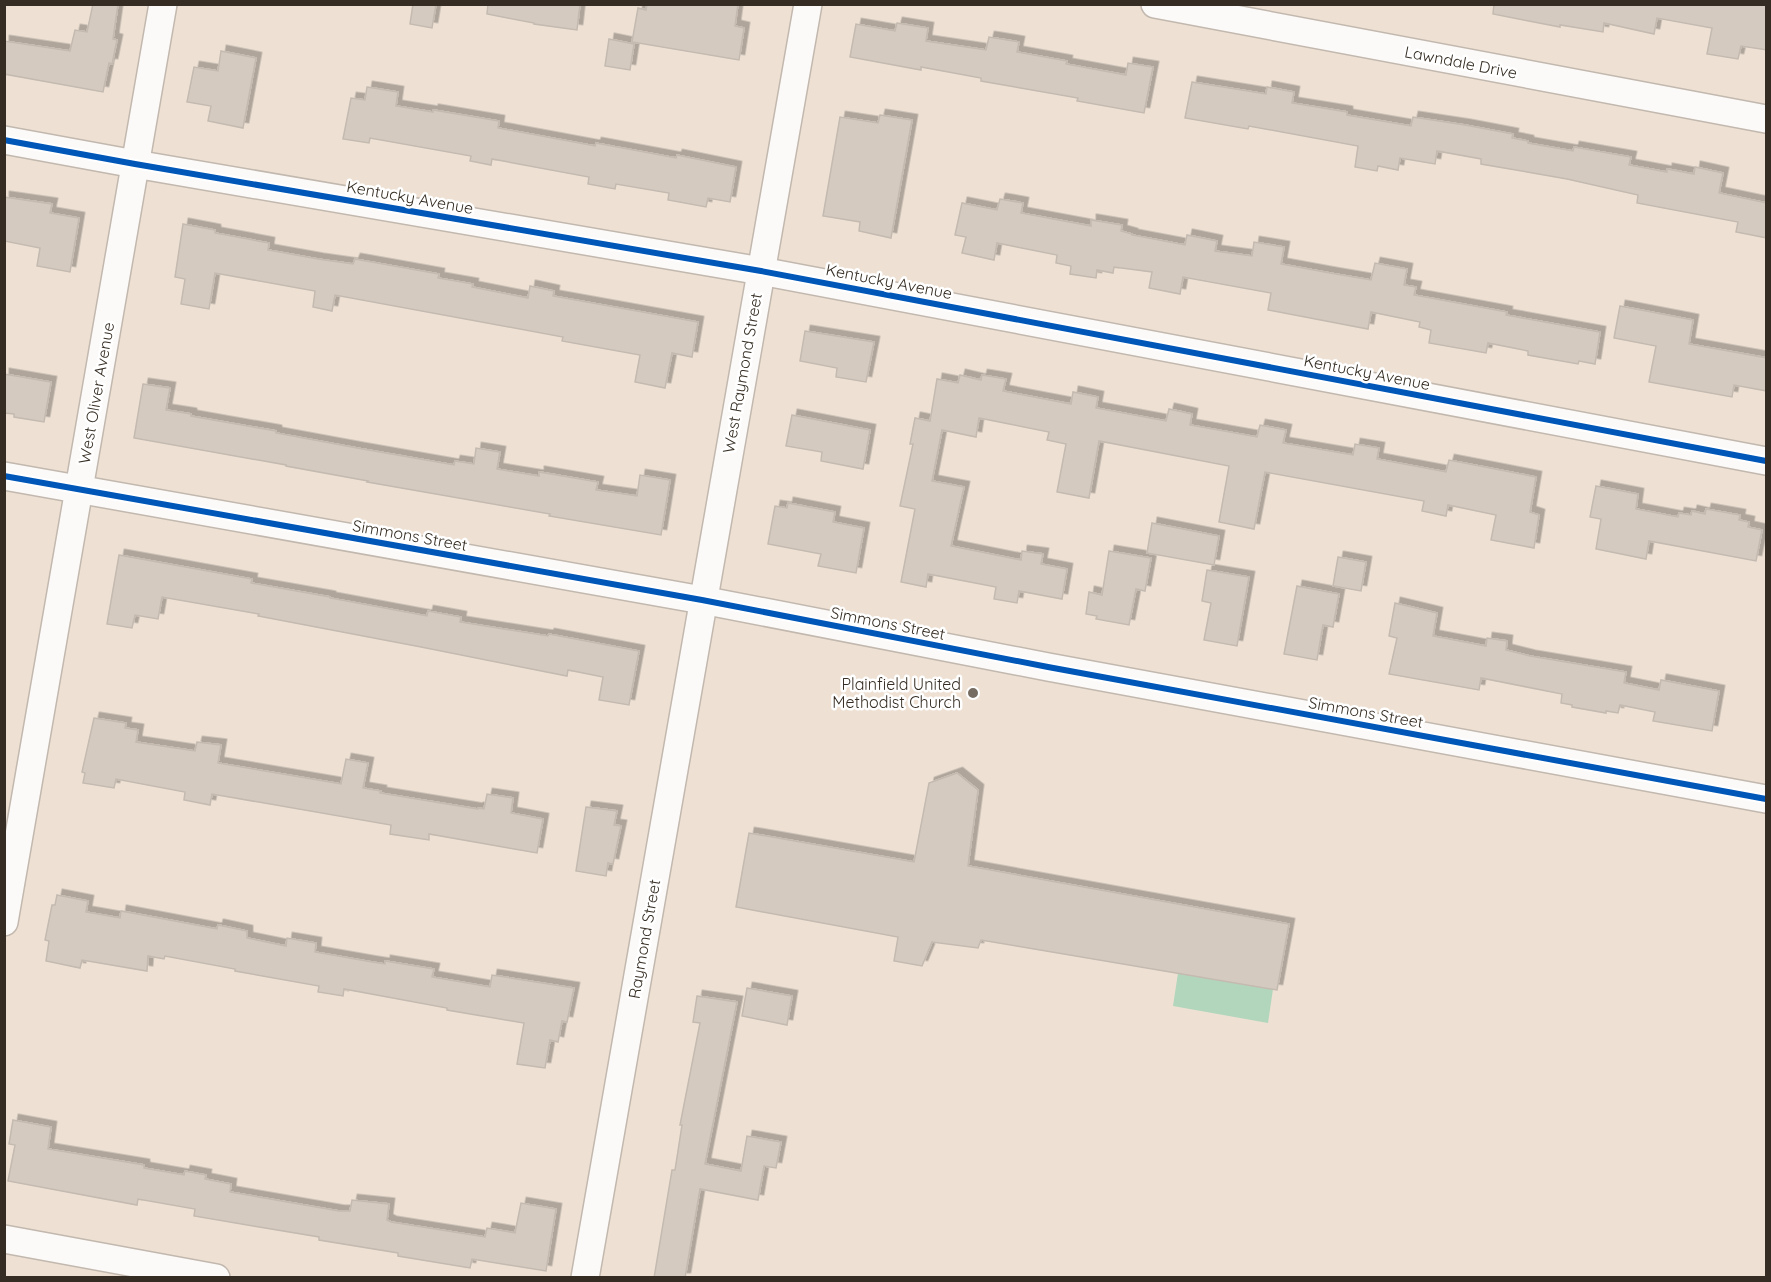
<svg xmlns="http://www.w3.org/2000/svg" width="1771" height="1282" font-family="Quicksand,sans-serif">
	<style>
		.green { fill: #b1d6bb }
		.building { fill: #d4cac0; stroke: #c4bab0; stroke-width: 1.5; filter: url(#shadow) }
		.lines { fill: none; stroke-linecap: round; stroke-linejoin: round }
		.minor-casing { stroke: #c2b8ae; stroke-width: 30 }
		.minor { stroke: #fcfaf9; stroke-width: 27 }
		.cycleway-casing { stroke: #fff; stroke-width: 10 }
		.cycleway { stroke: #0057b8; stroke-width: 6 }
		.poi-dot { fill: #766c61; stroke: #fff; stroke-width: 2 }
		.labels { text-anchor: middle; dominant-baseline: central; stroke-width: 5; stroke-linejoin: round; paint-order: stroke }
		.street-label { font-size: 16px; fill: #352d23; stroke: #fff }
		.poi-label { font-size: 16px; fill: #352d23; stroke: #fff; text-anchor: end }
	</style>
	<defs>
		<filter id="shadow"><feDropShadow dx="5.5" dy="-5.5" stdDeviation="0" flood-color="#0004"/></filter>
	</defs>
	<rect width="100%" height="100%" fill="#eee1d4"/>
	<path class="green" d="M 1178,973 L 1273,989 L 1268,1023 L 1173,1006 Z"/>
	<g class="building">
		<path d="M 93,4 L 118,4 L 113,39 L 117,40 L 112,64 L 109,63 L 103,92 L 4,74 L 4,41 L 70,51 L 75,30 L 87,32 Z"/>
		<path d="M 413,4 L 436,4 L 432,28 L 410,24 Z"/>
		<path d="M 488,4 L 580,4 L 577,30 L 534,24 L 534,23 L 487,14 Z"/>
		<path d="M 647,4 L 738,4 L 735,26 L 744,28 L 739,60 L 632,42 L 638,8 L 646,10 Z"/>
		<path d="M 1494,4 L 1767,4 L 1767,50 L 1741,46 L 1738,59 L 1707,54 L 1712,28 L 1657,18 L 1654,34 L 1604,23 L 1603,32 L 1560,25 L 1560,27 L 1493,14 Z"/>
		<path d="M 897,23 L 928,28 L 926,41 L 986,50 L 989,37 L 1019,42 L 1017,52 L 1067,61 L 1066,64 L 1126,75 L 1128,63 L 1153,67 L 1144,113 L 1077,101 L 1078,98 L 981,81 L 981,78 L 921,67 L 921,70 L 850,57 L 856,24 L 895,31 Z"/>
		<path d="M 609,39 L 634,44 L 630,70 L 605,66 Z"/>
		<path d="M 221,51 L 256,58 L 243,128 L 208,121 L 211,106 L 187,102 L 194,67 L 218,71 Z"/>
		<path d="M 1192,82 L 1266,94 L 1267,87 L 1294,92 L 1292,103 L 1347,112 L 1347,115 L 1411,126 L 1413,117 L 1465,125 L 1513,134 L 1512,138 L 1528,141 L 1528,143 L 1573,151 L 1574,147 L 1631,157 L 1629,165 L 1667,172 L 1667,169 L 1694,174 L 1695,167 L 1723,173 L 1719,193 L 1767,203 L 1767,238 L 1736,232 L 1738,222 L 1637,203 L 1638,195 L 1567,179 L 1481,164 L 1481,159 L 1437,151 L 1435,164 L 1400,158 L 1398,170 L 1378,166 L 1377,171 L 1355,167 L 1358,146 L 1249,126 L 1248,129 L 1185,118 Z"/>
		<path d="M 367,87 L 398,92 L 396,106 L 433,112 L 433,110 L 499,121 L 498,128 L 595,146 L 596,143 L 676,158 L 677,155 L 736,167 L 730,202 L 708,198 L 706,207 L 668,200 L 669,193 L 616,184 L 615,189 L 588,184 L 589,177 L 492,159 L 491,165 L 470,161 L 471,156 L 370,138 L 369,143 L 343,139 L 351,98 L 365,100 Z"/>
		<path d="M 880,115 L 912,120 L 891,238 L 859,231 L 860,222 L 823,216 L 840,117 L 878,123 Z"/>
		<path d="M 4,197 L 52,204 L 50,213 L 79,218 L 70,272 L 37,266 L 40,248 L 4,241 Z"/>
		<path d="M 1000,199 L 1023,203 L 1021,213 L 1091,226 L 1091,220 L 1122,225 L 1121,231 L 1132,234 L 1132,235 L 1185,245 L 1187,235 L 1217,241 L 1215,251 L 1252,256 L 1254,242 L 1284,247 L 1281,264 L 1330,273 L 1371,280 L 1375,263 L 1407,269 L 1404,285 L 1416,287 L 1414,295 L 1507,312 L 1506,315 L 1600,332 L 1595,364 L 1579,361 L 1578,364 L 1528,355 L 1528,351 L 1488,343 L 1486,353 L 1429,343 L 1431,330 L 1419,327 L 1420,322 L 1371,312 L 1368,329 L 1268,310 L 1271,293 L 1183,277 L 1180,294 L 1149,288 L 1152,272 L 1114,267 L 1113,273 L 1097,270 L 1096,278 L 1070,274 L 1071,266 L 1056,263 L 1057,255 L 997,243 L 994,260 L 962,253 L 966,237 L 955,235 L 962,203 L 997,210 Z"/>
		<path d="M 183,224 L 215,230 L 215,233 L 269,243 L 268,250 L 318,259 L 353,264 L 355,259 L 439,274 L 438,278 L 473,284 L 472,287 L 528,298 L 530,286 L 554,291 L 553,296 L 698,322 L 692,357 L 672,353 L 665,388 L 635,382 L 640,355 L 562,341 L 563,337 L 335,295 L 332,311 L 313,307 L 315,291 L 215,273 L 209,309 L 181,304 L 185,279 L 175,277 Z"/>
		<path d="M 1620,306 L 1693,320 L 1689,344 L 1767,358 L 1767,391 L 1734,385 L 1732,397 L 1649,382 L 1656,346 L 1614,338 Z"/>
		<path d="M 805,331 L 874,342 L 866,382 L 836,377 L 837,368 L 800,361 Z"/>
		<path d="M 4,374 L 51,382 L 44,422 L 14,417 L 14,414 L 4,413 Z"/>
		<path d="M 960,375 L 981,380 L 982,375 L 1006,379 L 1003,391 L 1071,404 L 1073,392 L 1098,397 L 1096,408 L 1166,421 L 1169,409 L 1192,414 L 1190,425 L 1257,437 L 1260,425 L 1286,430 L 1283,443 L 1353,455 L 1355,444 L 1379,448 L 1377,459 L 1446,472 L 1449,460 L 1536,477 L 1530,512 L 1539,515 L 1534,548 L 1491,540 L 1496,515 L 1448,505 L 1446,516 L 1422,511 L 1424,501 L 1265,472 L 1254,529 L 1219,522 L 1229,466 L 1099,441 L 1089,498 L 1057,492 L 1066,444 L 1047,440 L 1049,432 L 979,418 L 976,437 L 942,430 L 932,481 L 964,487 L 951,546 L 1021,560 L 1022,551 L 1043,554 L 1041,564 L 1067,569 L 1062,599 L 1019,591 L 1017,603 L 994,599 L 996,587 L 928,574 L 926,587 L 901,582 L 915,509 L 900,506 L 913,444 L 910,444 L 915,418 L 930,421 L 937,379 L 958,383 Z"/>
		<path d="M 143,384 L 170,388 L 166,410 L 191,414 L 191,416 L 276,431 L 276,433 L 357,448 L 454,465 L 455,461 L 474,464 L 476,448 L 500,452 L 497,469 L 539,476 L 539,472 L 598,482 L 596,490 L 637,496 L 640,475 L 670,480 L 661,535 L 549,516 L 550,514 L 367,482 L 368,481 L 286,466 L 286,465 L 134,438 Z"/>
		<path d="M 792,415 L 870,430 L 863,469 L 821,461 L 822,452 L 786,446 Z"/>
		<path d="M 1596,486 L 1638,494 L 1636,509 L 1678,517 L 1679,513 L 1691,515 L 1692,511 L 1705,514 L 1706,509 L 1740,515 L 1739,520 L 1749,522 L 1748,527 L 1762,530 L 1756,561 L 1649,541 L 1646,559 L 1596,549 L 1601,519 L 1590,517 Z"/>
		<path d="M 788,503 L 835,512 L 833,522 L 864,528 L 856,573 L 818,566 L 821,554 L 768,544 L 775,506 L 787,508 Z"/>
		<path d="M 1152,523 L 1219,536 L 1214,565 L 1147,553 Z"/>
		<path d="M 1109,551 L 1151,558 L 1145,591 L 1136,589 L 1129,625 L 1096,619 L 1097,616 L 1086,614 L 1089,592 L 1102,595 Z"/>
		<path d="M 119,555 L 252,579 L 251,583 L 330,597 L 330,598 L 427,616 L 428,611 L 461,617 L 460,622 L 548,636 L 549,634 L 639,651 L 629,705 L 599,700 L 603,677 L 568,670 L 567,676 L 421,647 L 258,616 L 259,614 L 162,597 L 158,619 L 135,615 L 132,628 L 107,624 Z"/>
		<path d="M 1338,557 L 1366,562 L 1361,591 L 1333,586 Z"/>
		<path d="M 1207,570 L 1249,577 L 1237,646 L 1204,640 L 1211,603 L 1202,601 Z"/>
		<path d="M 1297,586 L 1339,594 L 1333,627 L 1323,625 L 1317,660 L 1284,654 Z"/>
		<path d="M 1395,603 L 1437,613 L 1433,636 L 1486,646 L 1487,638 L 1507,641 L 1506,650 L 1530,656 L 1626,672 L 1624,683 L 1659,690 L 1661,680 L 1719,691 L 1712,731 L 1653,721 L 1655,712 L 1620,705 L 1618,713 L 1606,711 L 1606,713 L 1572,707 L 1572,705 L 1561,703 L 1562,694 L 1481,678 L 1479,690 L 1389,674 L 1397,638 L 1389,636 Z"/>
		<path d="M 94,718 L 126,723 L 125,728 L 138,730 L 136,742 L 195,751 L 197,742 L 221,745 L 218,763 L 341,784 L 346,759 L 368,763 L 363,788 L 381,791 L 380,793 L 478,809 L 478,808 L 484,809 L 487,794 L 513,798 L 511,813 L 543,819 L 537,853 L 429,834 L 429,840 L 390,834 L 391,825 L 212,794 L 210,805 L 184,800 L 185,792 L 116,779 L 114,788 L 83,783 L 85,773 L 82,772 Z"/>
		<path d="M 957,773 L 978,790 L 968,866 L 1289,924 L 1277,990 L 981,940 L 978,948 L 932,942 L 922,966 L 894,961 L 898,937 L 736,907 L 749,833 L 914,862 L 929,783 Z"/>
		<path d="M 586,807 L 617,811 L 614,825 L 621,826 L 613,864 L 608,863 L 606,876 L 576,871 Z"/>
		<path d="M 57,895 L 88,901 L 86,912 L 120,918 L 121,911 L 217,929 L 218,925 L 247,931 L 247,938 L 286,946 L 287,938 L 316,943 L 315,952 L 372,962 L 385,964 L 385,961 L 434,969 L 432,977 L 490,987 L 492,975 L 574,988 L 567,1022 L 562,1021 L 558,1042 L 550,1040 L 545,1068 L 517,1064 L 524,1023 L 447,1010 L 447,1008 L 344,989 L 343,996 L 318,992 L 319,986 L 235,971 L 235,969 L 165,956 L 164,959 L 148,956 L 147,971 L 82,960 L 80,968 L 46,961 L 49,941 L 45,940 L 52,905 L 55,905 Z"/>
		<path d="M 747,988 L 792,996 L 787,1025 L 742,1016 Z"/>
		<path d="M 697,996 L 737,1002 L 705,1164 L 741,1171 L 747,1136 L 781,1142 L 776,1168 L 764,1166 L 758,1200 L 700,1189 L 685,1278 L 654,1278 L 672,1170 L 675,1170 L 682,1125 L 680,1125 L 700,1023 L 693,1022 Z"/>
		<path d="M 13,1120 L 51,1127 L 48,1149 L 144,1165 L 144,1168 L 184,1175 L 185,1171 L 206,1175 L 205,1179 L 231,1184 L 230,1192 L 339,1211 L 350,1211 L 352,1200 L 389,1204 L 387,1220 L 391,1222 L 485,1237 L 487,1228 L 515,1233 L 521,1203 L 556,1209 L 546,1271 L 472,1259 L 470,1268 L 398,1256 L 398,1253 L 319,1240 L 319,1237 L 194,1216 L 195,1209 L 138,1199 L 137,1205 L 8,1181 L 15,1145 L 9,1144 Z"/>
	</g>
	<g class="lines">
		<defs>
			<g id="minor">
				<path d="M 1155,4 L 1766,119"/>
				<path d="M 4,140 L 135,164 L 761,271 L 1766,461"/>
				<path d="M 4,476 L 702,600 L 1048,667 L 1766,799"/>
				<path d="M 4,922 L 163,4"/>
				<path d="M 4,1239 L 216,1278"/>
				<path d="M 585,1278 L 808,4"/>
			</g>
		</defs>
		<use href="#minor" class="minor-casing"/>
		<use href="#minor" class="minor"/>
		<defs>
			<g id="cycleway">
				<path d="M 4,140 L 135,164 L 761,271 L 1766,461"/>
				<path d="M 4,476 L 702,600 L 1048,667 L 1766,799"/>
			</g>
		</defs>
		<use href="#cycleway" class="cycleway-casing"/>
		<use href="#cycleway" class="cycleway"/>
	</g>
	<circle class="poi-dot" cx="973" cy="693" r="6"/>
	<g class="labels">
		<g class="street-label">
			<text transform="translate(1461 62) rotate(11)">Lawndale Drive</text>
			<text transform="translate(410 197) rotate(10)">Kentucky Avenue</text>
			<text transform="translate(889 281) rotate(11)">Kentucky Avenue</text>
			<text transform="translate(1367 372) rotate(11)">Kentucky Avenue</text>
			<text transform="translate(742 373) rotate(-80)">West Raymond Street</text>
			<text transform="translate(96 393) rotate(-80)">West Oliver Avenue</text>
			<text transform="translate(410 535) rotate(10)">Simmons Street</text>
			<text transform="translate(888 623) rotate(11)">Simmons Street</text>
			<text transform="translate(1366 712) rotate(10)">Simmons Street</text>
			<text transform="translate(644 939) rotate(-80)">Raymond Street</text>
		</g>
		<g class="poi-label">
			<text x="961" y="684">Plainfield United<tspan x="961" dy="18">Methodist Church</tspan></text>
		</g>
	</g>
	<rect width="1771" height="1282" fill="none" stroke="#352d23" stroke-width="12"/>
</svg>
